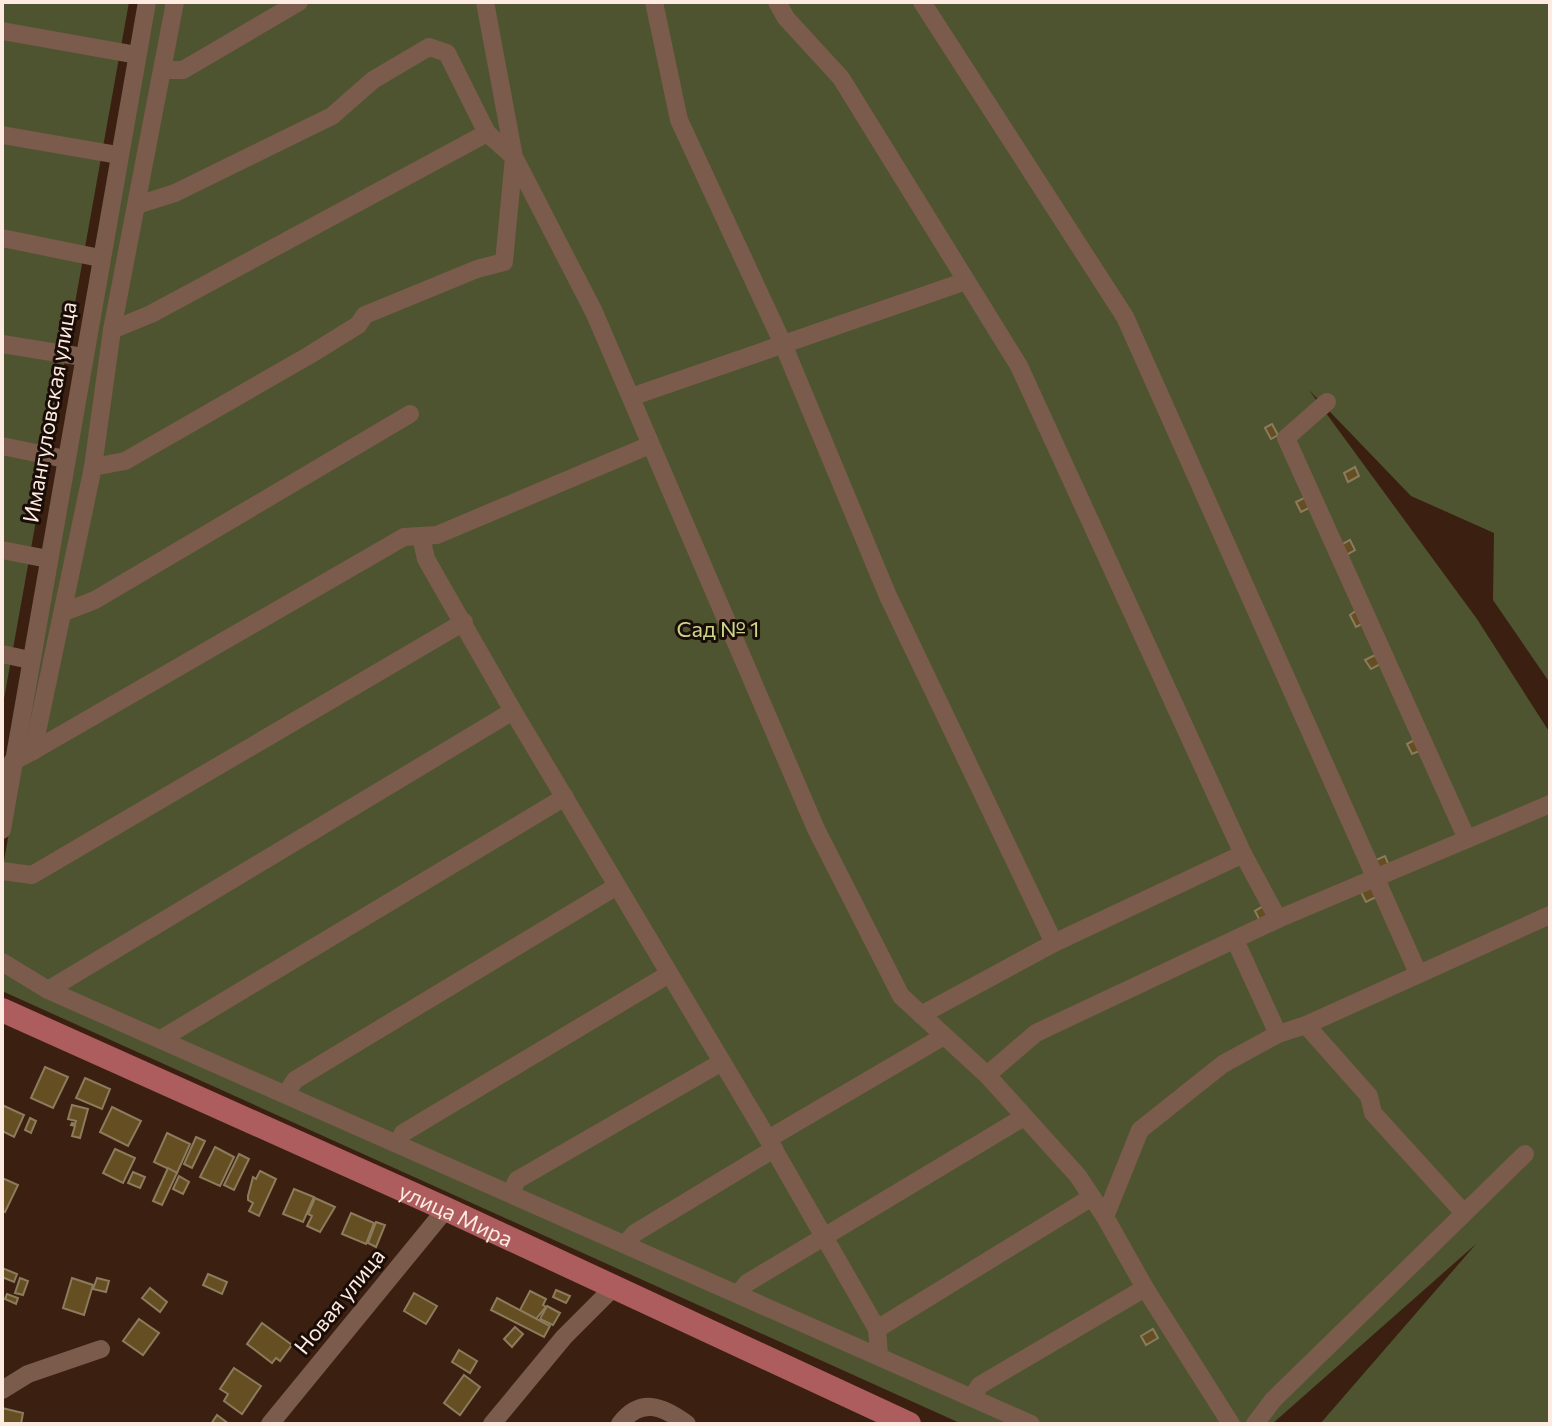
<svg xmlns="http://www.w3.org/2000/svg" width="1552" height="1426" font-family="Commissioner,sans-serif">
	<style>
		.green { fill: #4e5430 }
		.building { fill: #644e22; stroke: #8c7b5c; stroke-width: 2 }
		.lines { fill: none; stroke-linecap: round; stroke-linejoin: round }
		.minor { stroke: #7b5b4b; stroke-width: 18 }
		.major { stroke: #ad5d5e; stroke-width: 24 }
		.labels { text-anchor: middle; dominant-baseline: central; stroke-width: 6; stroke-linejoin: round; paint-order: stroke }
		.street-label { font-size: 22px; fill: #fdeae1; stroke: #1a0d07 }
		.park-label { font-size: 22px; fill: #cad58b; stroke: #1a0d07 }
	</style>
	<rect width="100%" height="100%" fill="#3b2011"/>
	<g class="green">
		<path d="M 2,2 L 129,2 L 2,710 Z"/>
		<path d="M 155,2 L 1550,2 L 1550,683 L 1493,600 L 1494,533 L 1411,496 L 1309,390 L 1477,619 L 1550,733 L 1550,1424 L 1320,1424 L 1476,1244 L 1272,1424 L 962,1424 L 2,991 L 2,872 Z"/>
	</g>
	<g class="building">
		<path d="M 1272,424 L 1278,435 L 1271,439 L 1265,428 Z"/>
		<path d="M 1355,467 L 1359,476 L 1348,482 L 1344,473 Z"/>
		<path d="M 1306,497 L 1311,507 L 1301,512 L 1296,502 Z"/>
		<path d="M 1350,540 L 1355,550 L 1346,555 L 1341,545 Z"/>
		<path d="M 1354,612 L 1360,612 L 1366,622 L 1356,627 L 1350,615 Z"/>
		<path d="M 1375,655 L 1380,664 L 1371,669 L 1365,660 Z"/>
		<path d="M 1418,738 L 1424,749 L 1412,754 L 1407,744 Z"/>
		<path d="M 1385,856 L 1389,866 L 1379,871 L 1374,861 Z"/>
		<path d="M 1372,884 L 1378,896 L 1366,902 L 1360,890 Z"/>
		<path d="M 1265,905 L 1271,915 L 1260,921 L 1255,911 Z"/>
		<path d="M 45,1067 L 68,1077 L 53,1108 L 31,1098 Z"/>
		<path d="M 85,1078 L 110,1089 L 102,1109 L 76,1098 Z"/>
		<path d="M 2,1105 L 24,1115 L 14,1137 L 2,1131 Z"/>
		<path d="M 72,1105 L 88,1109 L 80,1138 L 72,1136 L 75,1126 L 71,1125 L 72,1123 L 75,1124 L 76,1121 L 68,1119 Z"/>
		<path d="M 112,1107 L 141,1121 L 128,1146 L 100,1132 Z"/>
		<path d="M 30,1118 L 36,1121 L 31,1133 L 25,1130 Z"/>
		<path d="M 167,1133 L 190,1144 L 177,1173 L 154,1162 Z"/>
		<path d="M 196,1137 L 205,1141 L 192,1168 L 184,1164 Z"/>
		<path d="M 215,1147 L 234,1157 L 220,1186 L 200,1177 Z"/>
		<path d="M 115,1149 L 135,1158 L 123,1183 L 103,1173 Z"/>
		<path d="M 239,1154 L 249,1159 L 234,1190 L 224,1185 Z"/>
		<path d="M 168,1168 L 177,1173 L 162,1205 L 153,1201 Z"/>
		<path d="M 260,1171 L 276,1179 L 259,1216 L 249,1211 L 253,1203 L 248,1200 L 248,1196 L 253,1177 L 256,1179 Z"/>
		<path d="M 133,1172 L 145,1177 L 140,1188 L 128,1183 Z"/>
		<path d="M 179,1176 L 189,1182 L 183,1194 L 173,1189 Z"/>
		<path d="M 2,1178 L 18,1185 L 5,1212 L 2,1211 Z"/>
		<path d="M 294,1189 L 314,1197 L 303,1222 L 283,1214 Z"/>
		<path d="M 315,1198 L 335,1207 L 320,1232 L 307,1226 L 312,1216 L 308,1214 Z"/>
		<path d="M 351,1213 L 374,1223 L 366,1244 L 342,1234 Z"/>
		<path d="M 376,1222 L 385,1225 L 376,1247 L 368,1243 Z"/>
		<path d="M 2,1268 L 17,1274 L 14,1282 L 2,1277 Z"/>
		<path d="M 208,1274 L 227,1282 L 222,1294 L 203,1285 Z"/>
		<path d="M 20,1278 L 28,1281 L 23,1295 L 15,1293 Z"/>
		<path d="M 72,1278 L 93,1285 L 84,1315 L 63,1308 Z"/>
		<path d="M 97,1278 L 109,1281 L 106,1292 L 93,1289 Z"/>
		<path d="M 354,1278 L 365,1283 L 362,1289 L 351,1283 Z"/>
		<path d="M 150,1288 L 167,1302 L 160,1312 L 142,1298 Z"/>
		<path d="M 556,1290 L 570,1296 L 566,1303 L 553,1297 Z"/>
		<path d="M 530,1291 L 546,1299 L 543,1305 L 546,1307 L 536,1319 L 520,1310 Z"/>
		<path d="M 414,1293 L 437,1306 L 426,1324 L 404,1311 Z"/>
		<path d="M 7,1294 L 18,1298 L 16,1304 L 5,1299 Z"/>
		<path d="M 497,1298 L 550,1326 L 544,1337 L 491,1310 Z"/>
		<path d="M 547,1306 L 560,1313 L 553,1325 L 540,1319 Z"/>
		<path d="M 139,1319 L 159,1333 L 143,1355 L 123,1341 Z"/>
		<path d="M 262,1323 L 292,1345 L 280,1361 L 276,1358 L 272,1363 L 247,1344 Z"/>
		<path d="M 515,1327 L 523,1334 L 512,1347 L 504,1339 Z"/>
		<path d="M 1153,1329 L 1158,1338 L 1146,1345 L 1141,1336 Z"/>
		<path d="M 459,1350 L 477,1361 L 470,1373 L 452,1362 Z"/>
		<path d="M 234,1368 L 261,1386 L 242,1414 L 224,1401 L 228,1394 L 220,1389 Z"/>
		<path d="M 464,1375 L 480,1387 L 460,1415 L 444,1403 Z"/>
		<path d="M 2,1408 L 23,1413 L 21,1424 L 2,1424 Z"/>
		<path d="M 217,1415 L 229,1424 L 211,1424 Z"/>
	</g>
	<g class="lines">
		<g class="minor">
			<path d="M 485,2 L 514,157 L 594,312 L 816,829 L 901,996 L 987,1075 L 1078,1176 L 1105,1217 L 1145,1288 L 1231,1424"/>
			<path d="M 654,2 L 679,120 L 783,344 L 888,596 L 1054,943"/>
			<path d="M 777,2 L 786,18 L 841,78 L 1019,366 L 1243,854 L 1278,919"/>
			<path d="M 922,2 L 1125,317 L 1418,973"/>
			<path d="M 2,31 L 137,55"/>
			<path d="M 162,70 L 183,70 L 299,2"/>
			<path d="M 2,135 L 118,155"/>
			<path d="M 2,238 L 100,258"/>
			<path d="M 112,330 L 151,314 L 487,133"/>
			<path d="M 2,344 L 83,357"/>
			<path d="M 631,397 L 966,281"/>
			<path d="M 1327,402 L 1286,438 L 1467,839"/>
			<path d="M 2,446 L 65,459"/>
			<path d="M 93,467 L 125,461 L 308,356 L 358,325 L 365,315 L 477,269 L 504,262 L 514,157 L 487,133 L 447,53 L 429,47 L 373,80 L 332,116 L 175,193 L 137,205"/>
			<path d="M 421,536 L 426,559 L 513,711 L 768,1139 L 877,1329 L 879,1355"/>
			<path d="M 2,550 L 48,559"/>
			<path d="M 64,612 L 95,600 L 410,414"/>
			<path d="M 2,654 L 30,660"/>
			<path d="M 33,751 L 404,537 L 437,535 L 650,445"/>
			<path d="M 12,762 L 33,751 L 93,467 L 112,330 L 175,2"/>
			<path d="M 2,830 L 147,2"/>
			<path d="M 2,871 L 32,875 L 464,622"/>
			<path d="M 1235,940 L 1278,1034"/>
			<path d="M 2,962 L 48,990 L 1031,1424"/>
			<path d="M 48,990 L 513,711"/>
			<path d="M 921,1015 L 1054,943 L 1243,854"/>
			<path d="M 1306,1025 L 1369,1096 L 1373,1113 L 1463,1212"/>
			<path d="M 161,1039 L 565,797"/>
			<path d="M 987,1075 L 1036,1033 L 1278,919 L 1550,804"/>
			<path d="M 286,1094 L 295,1080 L 617,886"/>
			<path d="M 768,1139 L 944,1036"/>
			<path d="M 398,1144 L 403,1133 L 669,974"/>
			<path d="M 511,1193 L 517,1180 L 722,1062"/>
			<path d="M 1105,1217 L 1140,1130 L 1223,1064 L 1278,1034 L 1306,1025 L 1550,915"/>
			<path d="M 626,1243 L 635,1233 L 774,1149"/>
			<path d="M 739,1293 L 747,1283 L 1024,1117"/>
			<path d="M 877,1329 L 1092,1197"/>
			<path d="M 2,1390 L 28,1374 L 101,1349"/>
			<path d="M 972,1397 L 980,1385 L 1145,1288"/>
			<path d="M 270,1424 L 446,1209"/>
			<path d="M 492,1424 L 564,1337 L 614,1287"/>
			<path d="M 620,1424 C 641,1396 664,1407 687,1424"/>
			<path d="M 1255,1424 L 1273,1400 L 1525,1154"/>
		</g>
		<path class="major" id="s1" d="M 2,1010 L 446,1209 L 909,1424"/>
	</g>
	<g class="labels">
		<g class="street-label">
			<text transform="translate(49 412) rotate(-80)">Имангуловская улица</text>
			<text stroke="none"><textPath href="#s1" startOffset="498">улица Мира</textPath></text>
			<text transform="translate(339 1301) rotate(-51)">Новая улица</text>
		</g>
		<g class="park-label">
			<text x="718" y="628">Сад № 1</text>
		</g>
	</g>
	<rect width="1552" height="1426" fill="none" stroke="#fdeae1" stroke-width="8"/>
</svg>
